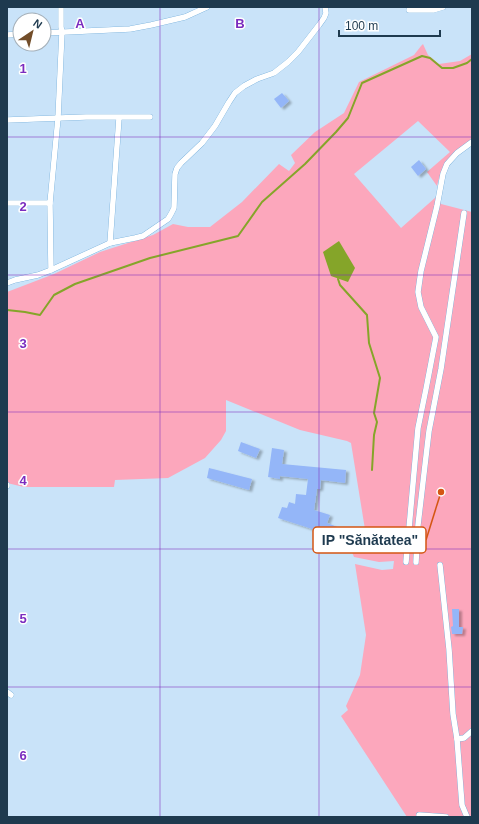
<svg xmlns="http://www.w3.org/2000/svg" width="479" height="824" font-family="Arial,sans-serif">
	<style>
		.green { fill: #fca7bc }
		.water { fill: #85a529 }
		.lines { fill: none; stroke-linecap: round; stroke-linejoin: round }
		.stream { stroke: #85a529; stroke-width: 2 }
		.building { fill: #94b6f8; filter: url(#shadow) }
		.minor-casing { stroke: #5da0d3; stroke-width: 6 }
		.minor { stroke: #fff; stroke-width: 5.5 }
		.grid { fill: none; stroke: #7b2cbf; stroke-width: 1; stroke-opacity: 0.55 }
		.grid-label { font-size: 13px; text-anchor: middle; font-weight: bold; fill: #7b2cbf; stroke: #fff; stroke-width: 3; stroke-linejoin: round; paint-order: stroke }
		.leader { fill: none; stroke: #d45613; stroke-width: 1.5 }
		.callout-dot { fill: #d45613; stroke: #fff; stroke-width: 1.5 }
		.callout { fill: #fff; stroke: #d45613; stroke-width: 1.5 }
		.callout-label { font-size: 14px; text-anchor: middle; font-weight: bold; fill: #1e3a4f }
	</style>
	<defs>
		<filter id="shadow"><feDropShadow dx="3" dy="2" stdDeviation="1" flood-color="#0004"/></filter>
	</defs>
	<rect width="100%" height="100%" fill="#c9e3f9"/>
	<path class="green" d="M 423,44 L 428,55 L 439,64 L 460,61 L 472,54 L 472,140 C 451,151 443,163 437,186 L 427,172 L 450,152 L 418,121 L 354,174 L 401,228 L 436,197 L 440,198 L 441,204 L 472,212 L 472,817 L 407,817 L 341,716 L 348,710 L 346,706 L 360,675 L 366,635 L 355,564 L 382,570 L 393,569 L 394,561 L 379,562 L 354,557 L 351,550 L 368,548 L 351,443 L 347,441 L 300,430 L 226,400 L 226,431 L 221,440 L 205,458 L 168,478 L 115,480 L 114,487 L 24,487 L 7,483 L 7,292 L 54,274 L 100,252 L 153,235 L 173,224 L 188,227 L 210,227 L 242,202 L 279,164 L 289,171 L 295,163 L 291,155 L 315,132 L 344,113 L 359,82 L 414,55 L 421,46 Z"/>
	<path class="water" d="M 339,241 L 355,268 L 348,282 L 331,276 L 323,252 Z"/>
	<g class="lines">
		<g class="stream">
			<path d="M 338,279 L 340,285 L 367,315 L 369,343 L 380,378 L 374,413 L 377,422 L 374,435 L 372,470"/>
			<path d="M 7,310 L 25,312 L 40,315 L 54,295 L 75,284 L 150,258 L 238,236 L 262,202 L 305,164 L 336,132 L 348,118 L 362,83 L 422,56 L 430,58 L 442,68 L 453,68 L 467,63 L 472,59"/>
		</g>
	</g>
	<g class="building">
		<path d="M 282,93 L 289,101 L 281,108 L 274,99 Z"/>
		<path d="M 419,160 L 426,169 L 418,176 L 411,167 Z"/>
		<path d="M 241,442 L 260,449 L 256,458 L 238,451 Z"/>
		<path d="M 272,448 L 284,450 L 282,464 L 346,470 L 345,483 L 321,480 L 320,489 L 317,489 L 314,510 L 330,515 L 327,523 L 340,528 L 337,537 L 278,518 L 282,507 L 287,508 L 289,502 L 295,504 L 296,494 L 306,495 L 308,479 L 280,476 L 280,479 L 268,477 Z"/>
		<path d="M 209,468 L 252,479 L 249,490 L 207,478 Z"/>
		<path d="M 452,609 L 459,609 L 459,627 L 463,627 L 462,634 L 452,634 L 451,627 L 453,626 Z"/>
	</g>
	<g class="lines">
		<defs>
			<g id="minor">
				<path d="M 409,10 L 433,10 L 443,7"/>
				<path d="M 44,33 L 130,29 L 151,25 L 185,17 L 207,7"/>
				<path d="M 7,35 L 20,34"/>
				<path d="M 7,120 L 86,117 L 150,117"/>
				<path d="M 7,203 L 50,203"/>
				<path d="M 110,243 L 119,118"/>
				<path d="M 51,270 L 50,203 L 58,118 L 62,32 L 61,27 L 61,7"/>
				<path d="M 7,283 L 15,280 L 38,275 L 51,270 L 110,243 L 135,238 L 143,236 L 168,219 L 171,214 L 174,208 L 175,174 L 177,168 L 181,163 L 202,143 L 215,126 L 229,102 L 235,93 L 244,86 L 257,79 L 274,73 L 288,62 L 298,52 L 319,25 L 324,18 L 326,13 L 325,7"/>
				<path d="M 7,486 L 7,485"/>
				<path d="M 406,562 L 418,428 L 426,389 L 436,337 L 421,307 L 418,292 L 421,271 L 437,206 L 443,174 L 447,164 L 457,153 L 472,142"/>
				<path d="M 416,562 L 418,525 L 425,465 L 429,431 L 441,369 L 464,213"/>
				<path d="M 440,565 L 449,649 L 453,714 L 457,739 L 462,805 L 467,817"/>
				<path d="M 7,692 L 11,695"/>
				<path d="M 457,739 L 464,738 L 472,731"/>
				<path d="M 419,815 L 446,817"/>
			</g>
		</defs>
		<use href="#minor" class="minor-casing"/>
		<use href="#minor" class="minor"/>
	</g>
	<path class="grid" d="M 160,7 L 160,817M 319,7 L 319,817M 7,137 L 472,137M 7,275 L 472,275M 7,412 L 472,412M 7,549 L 472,549M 7,687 L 472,687"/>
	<g class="grid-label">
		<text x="80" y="28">A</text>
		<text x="240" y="28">B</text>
		<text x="23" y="73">1</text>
		<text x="23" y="211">2</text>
		<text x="23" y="348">3</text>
		<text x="23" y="485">4</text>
		<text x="23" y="623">5</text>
		<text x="23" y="760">6</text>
	</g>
	<path class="leader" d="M441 492L426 540"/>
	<circle class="callout-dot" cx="441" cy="492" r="4"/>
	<rect class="callout" x="313" y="527" width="113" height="26" rx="4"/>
	<g class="callout-label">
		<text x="370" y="545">IP "Sănătatea"</text>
	</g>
	<rect width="479" height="824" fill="none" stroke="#1e3a4f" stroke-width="16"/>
	<g transform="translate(32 32) rotate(35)"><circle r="19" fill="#ffffff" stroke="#a5b0b9"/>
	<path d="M0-3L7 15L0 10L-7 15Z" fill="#724d29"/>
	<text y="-6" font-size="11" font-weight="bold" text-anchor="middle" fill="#1e3a4f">N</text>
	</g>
	<path d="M339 30v6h101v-6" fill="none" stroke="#1e3a4f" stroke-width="2"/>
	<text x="345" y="30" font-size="12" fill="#1e3a4f" stroke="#ffffff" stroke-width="3" paint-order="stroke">100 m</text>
</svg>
